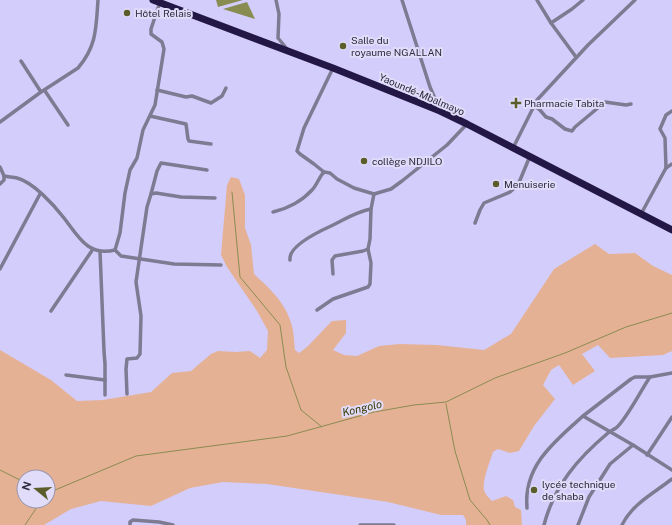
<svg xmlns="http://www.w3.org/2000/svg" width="672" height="525" font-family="'Public Sans',sans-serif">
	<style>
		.green { fill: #e5b194; fill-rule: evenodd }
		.water { fill: #898c51 }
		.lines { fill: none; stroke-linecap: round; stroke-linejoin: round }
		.stream { stroke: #898c51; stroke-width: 1 }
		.street { stroke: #7d7a92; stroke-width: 3.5 }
		.highway { stroke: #231845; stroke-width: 7 }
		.poi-dot { fill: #5a5c29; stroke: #e0dcf9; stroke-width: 1.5 }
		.labels { text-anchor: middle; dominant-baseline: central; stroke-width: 4; stroke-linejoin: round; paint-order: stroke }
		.poi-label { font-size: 10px; fill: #2e2b3e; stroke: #e0dcf9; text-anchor: start }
		.street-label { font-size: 10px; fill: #2e2b3e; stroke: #e0dcf9 }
		.water-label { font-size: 11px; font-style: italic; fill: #3c3d0d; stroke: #e0dcf9 }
	</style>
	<rect width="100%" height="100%" fill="#d3cdfc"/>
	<path class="green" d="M 231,177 L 239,179 L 245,195 L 245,228 L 251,245 L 254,274 C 268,287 284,301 290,320 C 294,329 294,341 295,350 L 299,353 L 307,347 L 332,321 L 346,320 L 346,333 L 333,350 L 344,355 L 357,356 L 379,346 L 400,344 L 437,345 L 484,350 L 511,334 L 554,269 L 595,244 L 609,254 L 635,253 L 653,266 L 672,275 L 672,351 L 663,355 L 610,358 L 598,345 L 582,354 L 595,371 L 573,385 L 559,365 L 551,370 L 543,385 L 555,399 L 534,426 L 519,451 L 510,453 L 498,449 L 493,452 C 490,461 482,481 484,490 C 485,494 489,498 492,501 L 506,496 L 513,500 L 515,507 L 521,510 L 522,525 L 466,525 L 466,520 L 463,515 L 441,515 L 388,502 L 267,484 L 223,482 L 190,488 L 151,506 L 101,501 L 71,509 L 44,525 L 0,525 L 0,350 L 51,380 L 77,401 L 103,400 L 151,392 L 172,373 L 191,371 L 211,354 L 218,351 L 236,352 L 250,351 L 260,358 L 267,350 L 268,331 L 257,311 L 227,267 L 221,255 L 227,185 ZM 24,477 L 48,477 L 48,501 L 24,501 Z"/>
	<g class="water">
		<path d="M 216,0 L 243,0 L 218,7 Z"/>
		<path d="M 247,2 L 255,19 L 223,9 Z"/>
	</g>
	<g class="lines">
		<g class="stream">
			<path d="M 232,192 L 240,277 L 280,325 L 286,367 L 301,410 L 322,427"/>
			<path d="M 446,404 L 455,451 L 470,500 L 487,520 L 490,525"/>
			<path d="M 0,470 L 24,482"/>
			<path d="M 48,493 L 136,456 L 287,436 L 374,412 L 414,405 L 446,402 L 495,378 L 565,353 L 626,327 L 672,313"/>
			<path d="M 25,525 L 41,501"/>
		</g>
		<g class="street">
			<path d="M 276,0 L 279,14 L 278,38 L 287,49"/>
			<path d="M 402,0 L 430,87 L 440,110"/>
			<path d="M 537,0 L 551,23 L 576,57"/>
			<path d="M 551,23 L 572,9 L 583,0"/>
			<path d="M 21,61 L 41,92"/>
			<path d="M 333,68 L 304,128 L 297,151 L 300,154 L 314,164 L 324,172 L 330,173 L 337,179 L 354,188 L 374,194 L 391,189 L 402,181 L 447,145 L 467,124"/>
			<path d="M 157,90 L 186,97 L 192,96 L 211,103 L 222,96 L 226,88"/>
			<path d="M 45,91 L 68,125"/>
			<path d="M 533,106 L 539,109 L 546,117 L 552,119 L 565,129 L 572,131 L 575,127 L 605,102 L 626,105 L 631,104"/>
			<path d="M 150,116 L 186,124 L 188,139 L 189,141 L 211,144"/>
			<path d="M 0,122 L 41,92 L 78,68 C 97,46 96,27 98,0"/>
			<path d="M 513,148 L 537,100 L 588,45 L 635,0"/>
			<path d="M 0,167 L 4,176 L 4,180 L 0,184"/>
			<path d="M 666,168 L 672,164"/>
			<path d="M 4,176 C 8,177 13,177 17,178 C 33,182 54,205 64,218 C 78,236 88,257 115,250 L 120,233 L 125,193 L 130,170 L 137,158 L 143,130 L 155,105 L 164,49 L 162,42 L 151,34 L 151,29 L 160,2"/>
			<path d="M 151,194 L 157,171 L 161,163 L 207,170"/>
			<path d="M 273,212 C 287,209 302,201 312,190 C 317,185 319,177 324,172"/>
			<path d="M 641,214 L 666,168 L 665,138 L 660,129 L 666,115 L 672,111"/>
			<path d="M 475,223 L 480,210 L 484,203 L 510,192 L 518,185 L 530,156"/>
			<path d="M 115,250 L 121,256 L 174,264 L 221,265"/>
			<path d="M 100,251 L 104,351 L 105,364 L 105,395"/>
			<path d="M 290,260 C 288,246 320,231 331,226 C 344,220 355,212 371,209"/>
			<path d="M 0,269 L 40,194"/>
			<path d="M 333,274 L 332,260 L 335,256 L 363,251 L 368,249"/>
			<path d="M 317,310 L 333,299 L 368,287 L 370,284 L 371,263 L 368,249 L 370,239 L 371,209 L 374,194"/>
			<path d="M 51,311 L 93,249"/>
			<path d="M 672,373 L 650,377 L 635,377 L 631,379 L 583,416 L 633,445 L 672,470"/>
			<path d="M 66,375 L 105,380"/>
			<path d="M 127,394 L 126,369 L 127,359 L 137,358 L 140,354 L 141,316 L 136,282 L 147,207 L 151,194 L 156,193 L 181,197 L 215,198"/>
			<path d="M 647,455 L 672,417"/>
			<path d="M 527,508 C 523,466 555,441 583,416"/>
			<path d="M 130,525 L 130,522 L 133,520 L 159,522 L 173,525"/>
			<path d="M 360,525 L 394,525"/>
			<path d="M 544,525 C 554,486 578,458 608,433 C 610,431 613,430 616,428 C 626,420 641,390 650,377"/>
			<path d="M 578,525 L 589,497 L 610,464 L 633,445"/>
			<path d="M 622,525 C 632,504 654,493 672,479"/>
		</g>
		<path class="highway" d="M 153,0 L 333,68 L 440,111 L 467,124 L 672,230"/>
	</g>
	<g class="poi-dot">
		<circle cx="127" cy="13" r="4"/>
		<circle cx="343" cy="46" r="4"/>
		<path d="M514 97h4v4h4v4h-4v4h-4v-4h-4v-4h4z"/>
		<circle cx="364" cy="161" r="4"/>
		<circle cx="496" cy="184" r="4"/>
		<circle cx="534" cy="490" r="4"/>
	</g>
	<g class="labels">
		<g class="poi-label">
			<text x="135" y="13">Hôtel Relais</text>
			<text x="351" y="40">Salle du<tspan x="351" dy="12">royaume NGALLAN</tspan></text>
			<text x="524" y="103">Pharmacie Tabita</text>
			<text x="372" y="161">collège NDJILO</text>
			<text x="504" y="184">Menuiserie</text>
			<text x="542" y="484">lycée technique<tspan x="542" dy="12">de shaba</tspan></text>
		</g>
		<g class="street-label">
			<text transform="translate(422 94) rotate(23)">Yaoundé-Mbalmayo</text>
		</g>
		<g class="water-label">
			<text transform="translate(362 408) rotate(-13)">Kongolo</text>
		</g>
	</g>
	<g transform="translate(36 489) rotate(288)"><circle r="19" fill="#e0dcf9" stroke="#9995ae"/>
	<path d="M0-3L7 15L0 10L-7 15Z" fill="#5a5c29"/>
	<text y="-6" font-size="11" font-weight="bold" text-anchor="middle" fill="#2e2b3e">N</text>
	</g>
</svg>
